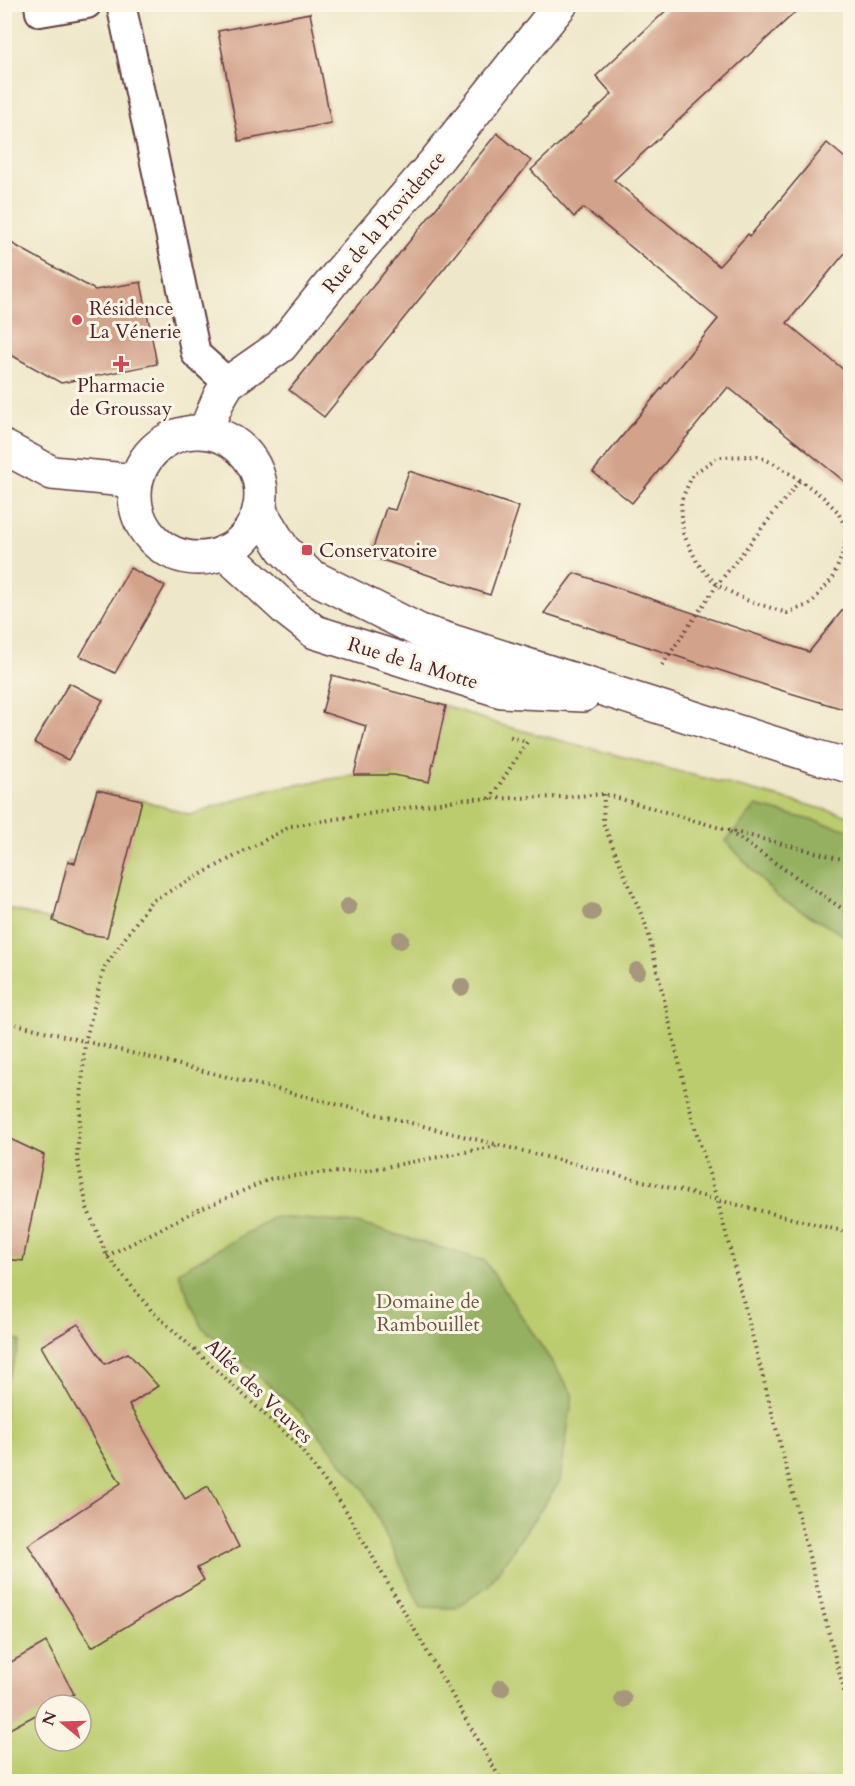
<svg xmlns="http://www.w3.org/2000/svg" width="855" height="1786" font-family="Cardo,serif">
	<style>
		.green { fill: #bbcc6e; stroke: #82764c; stroke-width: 1.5; fill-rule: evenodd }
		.forest { fill: #94b061; stroke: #6f6846; stroke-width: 1.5 }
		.building { fill: #d3a28a }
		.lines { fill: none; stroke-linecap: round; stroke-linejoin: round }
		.lane-casing { stroke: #633d43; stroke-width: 32 }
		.secondary-casing { stroke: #633d43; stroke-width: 36 }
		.path { stroke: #633d43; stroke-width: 4; stroke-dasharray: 1.5 4.5; stroke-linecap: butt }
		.lane { stroke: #fff; stroke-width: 28 }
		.secondary { stroke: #fff; stroke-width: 33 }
		.tree { fill: #a6967d }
		.poi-dot { fill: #d1495b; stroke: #fcf5e5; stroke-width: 2 }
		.labels { text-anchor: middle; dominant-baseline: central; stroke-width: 6; stroke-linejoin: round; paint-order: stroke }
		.street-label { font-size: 20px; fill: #4a1f2b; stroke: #fcf5e5 }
		.poi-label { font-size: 20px; fill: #4a1f2b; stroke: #fcf5e5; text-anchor: start }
		.park-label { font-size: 20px; fill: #6c533f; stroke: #fcf5e5 }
	</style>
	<rect width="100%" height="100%" fill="#fcf5e5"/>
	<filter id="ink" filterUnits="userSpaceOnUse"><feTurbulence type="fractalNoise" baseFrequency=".0167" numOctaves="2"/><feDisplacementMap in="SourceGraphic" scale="12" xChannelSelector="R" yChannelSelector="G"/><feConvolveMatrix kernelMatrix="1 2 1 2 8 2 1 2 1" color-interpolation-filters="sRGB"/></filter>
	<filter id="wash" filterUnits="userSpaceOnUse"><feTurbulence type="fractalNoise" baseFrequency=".008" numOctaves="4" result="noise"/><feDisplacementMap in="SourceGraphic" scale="24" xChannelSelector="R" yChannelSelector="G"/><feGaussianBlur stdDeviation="1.35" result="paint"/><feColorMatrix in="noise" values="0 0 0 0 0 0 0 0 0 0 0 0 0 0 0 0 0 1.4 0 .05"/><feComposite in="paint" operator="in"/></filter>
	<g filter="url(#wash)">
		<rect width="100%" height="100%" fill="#eee7c9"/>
		<path class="green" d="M 409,696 L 446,706 L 501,725 L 850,816 L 850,1781 L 5,1781 L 4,907 L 53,921 L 68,861 L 75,862 L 97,790 L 142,800 L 190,815 L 266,790 L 354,775 L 394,775 ZM 45,1705 L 81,1705 L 81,1741 L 45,1741 Z"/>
		<g class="forest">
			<path d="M 756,806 L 850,830 L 850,939 L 777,897 L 726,841 Z"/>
			<path d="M 274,1217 L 357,1223 L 485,1261 L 573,1394 L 560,1481 L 489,1585 L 456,1608 L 421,1607 L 364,1490 L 304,1416 L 201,1326 L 178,1272 Z"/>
			<path d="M 5,1336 L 21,1341 L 5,1387 L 4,1336 Z"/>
		</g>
		<g id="blocks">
			<g class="building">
				<path d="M 673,4 L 804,4 L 614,180 L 719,266 L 748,234 L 750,236 L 827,143 L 850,162 L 850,247 L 787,323 L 850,375 L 850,486 L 728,387 L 632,503 L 593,472 L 718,319 L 584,208 L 574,217 L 531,170 L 612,94 L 596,76 Z"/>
				<path d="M 310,13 L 331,123 L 239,141 L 218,31 Z"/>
				<path d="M 497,133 L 531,161 L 324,417 L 289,390 Z"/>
				<path d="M 4,239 L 95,290 L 141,282 L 157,364 L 61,383 L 4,351 Z"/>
				<path d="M 409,471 L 519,507 L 490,595 L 379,559 L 380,557 L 371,554 L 386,508 L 395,510 Z"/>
				<path d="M 130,568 L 165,586 L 115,673 L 80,656 Z"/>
				<path d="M 574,573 L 809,652 L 850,601 L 850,711 L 780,690 L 544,613 Z"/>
				<path d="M 332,675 L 446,706 L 429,782 L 394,775 L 354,775 L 366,726 L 322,712 Z"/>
				<path d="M 69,683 L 103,700 L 68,760 L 34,743 Z"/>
				<path d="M 97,790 L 142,800 L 107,937 L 86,934 L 53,921 L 68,861 L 75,863 Z"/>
				<path d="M 4,1136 L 44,1155 L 23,1261 L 4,1259 Z"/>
				<path d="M 78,1324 L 105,1364 L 128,1353 L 158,1386 L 129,1405 L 185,1499 L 208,1486 L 239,1547 L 197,1568 L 204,1580 L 92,1647 L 28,1545 L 121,1483 L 103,1455 L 41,1346 Z"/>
				<path d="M 46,1642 L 74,1694 L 54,1705 L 45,1705 L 45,1710 L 4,1732 L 4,1666 Z"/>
			</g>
		</g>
	</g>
	<g filter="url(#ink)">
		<use href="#blocks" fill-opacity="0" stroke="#633d43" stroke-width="1.5"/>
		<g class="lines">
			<defs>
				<g id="lane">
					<path d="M 39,4 L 40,12 L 87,4"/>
					<path d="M 121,4 L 196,354 L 228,383"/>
				</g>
				<g id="secondary">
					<path d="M 205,432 L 219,398 L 228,383 L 281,346 L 341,271 L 435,162 L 561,4"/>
					<circle cx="198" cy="495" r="63"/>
					<path d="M 4,447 L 52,473 L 136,481"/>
					<path d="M 259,510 L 283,549 L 309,575 L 420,631 L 817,757 L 850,766"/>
					<path d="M 224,552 L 288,611 L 315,632 L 502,691 L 583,695"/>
				</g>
			</defs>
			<use href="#lane" class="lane-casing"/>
			<use href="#secondary" class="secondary-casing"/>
			<g class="path">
				<path d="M 757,456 L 775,464 L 800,480 L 823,497 L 837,511 L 847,529 L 844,550 L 833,578 L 810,604 L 787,613 L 746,600 L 717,585 L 698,564 L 683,533 L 681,501 L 693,474 L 718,457 Z"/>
				<path d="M 662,665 L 717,585 L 800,480"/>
				<path d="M 604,794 L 603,823 L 647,928 L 693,1121 L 717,1199 L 850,1715"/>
				<path d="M 490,799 L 527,742 L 508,736"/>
				<path d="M 730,832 L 850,914"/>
				<path d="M 4,1021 L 850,1233"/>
				<path d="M 107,1256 L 192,1213 L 270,1179 L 317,1173 L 364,1171 L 497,1146"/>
				<path d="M 502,1782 L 344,1507 L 296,1443 L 151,1310 L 107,1256 L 87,1208 L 77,1157 L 85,1042 L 104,968 L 151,901 L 291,826 L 464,799 L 564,797 L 604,794 L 727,830 L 850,861"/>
			</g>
			<use href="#lane" class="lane"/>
			<use href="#secondary" class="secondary"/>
		</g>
		<g class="tree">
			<circle cx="348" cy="907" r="9"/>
			<circle cx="592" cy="912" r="9"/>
			<circle cx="400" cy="940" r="9"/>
			<circle cx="637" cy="971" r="9"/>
			<circle cx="461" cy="987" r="9"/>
			<circle cx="501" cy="1688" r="9"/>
			<circle cx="623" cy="1699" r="9"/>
		</g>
	</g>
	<g class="poi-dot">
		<circle cx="77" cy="320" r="6"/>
		<path d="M118 355h6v6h6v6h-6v6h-6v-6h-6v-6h6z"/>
		<rect x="301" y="544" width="12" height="12" rx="3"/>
	</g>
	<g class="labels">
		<g class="street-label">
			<text transform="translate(384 222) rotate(-50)">Rue de la Providence</text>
			<text transform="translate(413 663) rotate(17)">Rue de la Motte</text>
			<text transform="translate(259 1391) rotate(44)">Allée des Veuves</text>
		</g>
		<g class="poi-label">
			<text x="89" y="308">Résidence<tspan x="89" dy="23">La Vénerie</tspan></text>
			<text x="121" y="385" text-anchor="middle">Pharmacie<tspan x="121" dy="23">de Groussay</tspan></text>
			<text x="319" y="550">Conservatoire</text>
		</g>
		<g class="park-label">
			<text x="428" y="1301">Domaine de<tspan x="428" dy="23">Rambouillet</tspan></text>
		</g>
	</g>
	<rect width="855" height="1786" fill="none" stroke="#fcf5e5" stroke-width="24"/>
	<g transform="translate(63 1723) rotate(289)"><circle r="28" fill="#fcf5e5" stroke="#b59f9b" stroke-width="1.5"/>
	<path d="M0-4.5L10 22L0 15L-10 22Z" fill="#d1495b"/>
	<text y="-9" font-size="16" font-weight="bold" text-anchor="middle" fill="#4a1f2b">N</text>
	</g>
</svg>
